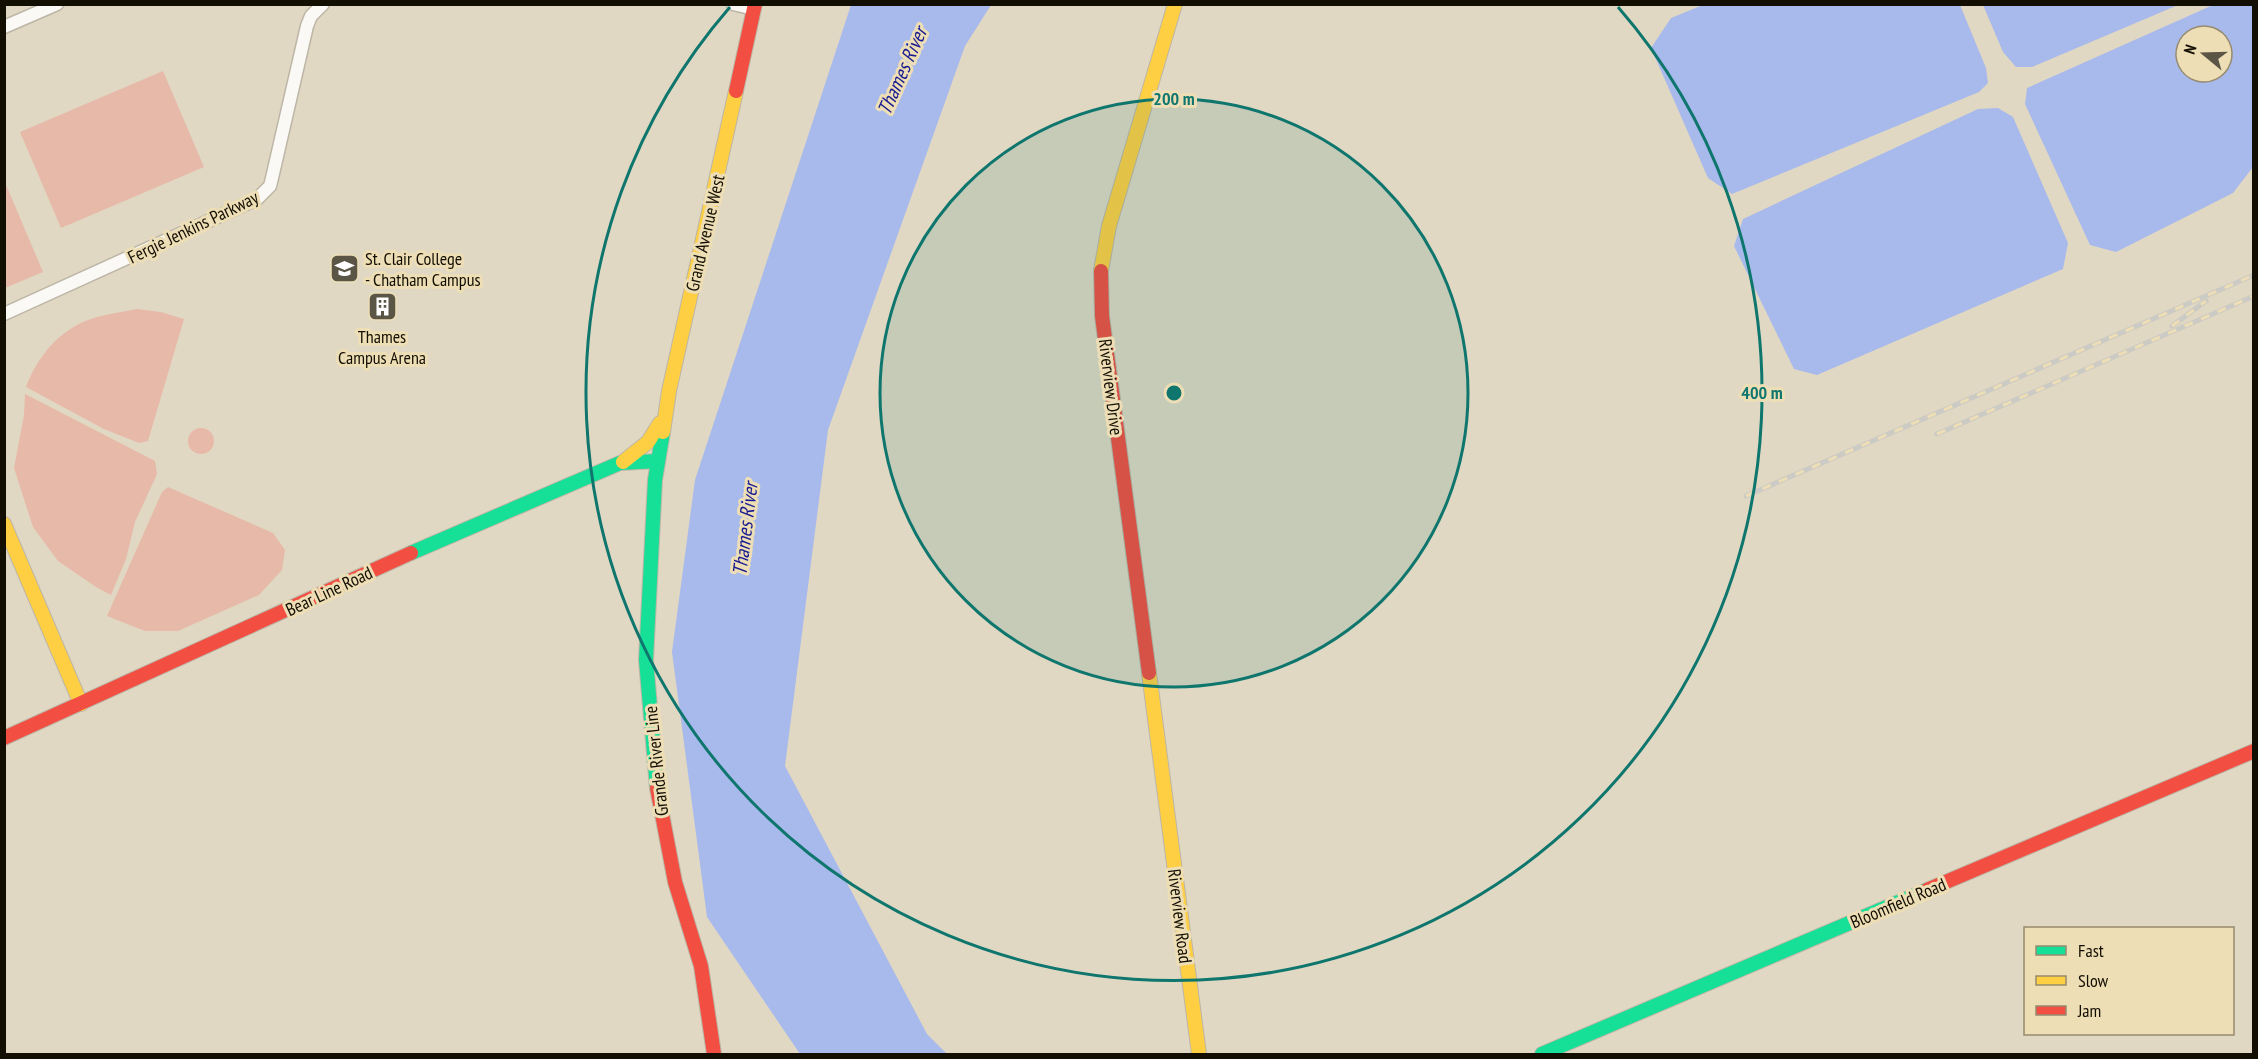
<svg xmlns="http://www.w3.org/2000/svg" width="2258" height="1059" font-family="'PT Sans Narrow',sans-serif">
	<style>
		.green { fill: #e7b9a9 }
		.water { fill: #a8b9ec; fill-rule: evenodd }
		.lines { fill: none; stroke-linecap: round; stroke-linejoin: round }
		.street-casing { stroke: #bdb6a6; stroke-width: 15 }
		.fast-casing { stroke: #bdb6a6; stroke-width: 16 }
		.slow-casing { stroke: #bdb6a6; stroke-width: 16 }
		.jam-casing { stroke: #bdb6a6; stroke-width: 16 }
		.street { stroke: #faf9f6; stroke-width: 12 }
		.fast { stroke: #16e098; stroke-width: 14 }
		.slow { stroke: #ffcf43; stroke-width: 14 }
		.jam { stroke: #f24e42; stroke-width: 14 }
		.rail-casing { stroke: #cccac4; stroke-width: 5 }
		.rail { stroke: #eddeb6; stroke-width: 3; stroke-dasharray: 9; stroke-linecap: butt }
		.ring { fill: none; stroke: #0f766e; stroke-width: 3 }
		.labels { text-anchor: middle; dominant-baseline: central; stroke-width: 6; stroke-linejoin: round; paint-order: stroke }
		.street-label { font-size: 18px; fill: #130e02; stroke: #eddeb6 }
		.poi-label { font-size: 18px; fill: #130e02; stroke: #eddeb6; text-anchor: start }
		.water-label { font-size: 20px; font-style: italic; fill: #171a90; stroke: #eddeb6 }
		.centre { fill: #0f766e; stroke: #eddeb6; stroke-width: 3 }
		.ring-label { font-size: 18px; text-anchor: middle; font-weight: bold; fill: #0f766e; stroke: #eddeb6; stroke-width: 6; stroke-linejoin: round; paint-order: stroke }
	</style>
	<rect width="100%" height="100%" fill="#e0d8c3"/>
	<g class="green">
		<path d="M 163,71 L 204,167 L 61,228 L 20,132 Z"/>
		<path d="M 4,180 L 43,272 L 5,288 L 4,288 Z"/>
		<path d="M 137,309 L 161,312 L 184,319 L 148,441 L 139,443 L 104,429 L 26,387 C 37,357 60,329 91,319 C 106,314 122,312 137,309 Z"/>
		<path d="M 25,394 L 155,461 L 157,474 L 135,522 L 126,559 L 111,595 L 96,587 L 58,561 L 33,527 L 14,468 L 24,415 Z"/>
		<circle cx="201" cy="441" r="13"/>
		<path d="M 168,487 L 273,533 L 285,550 L 282,570 L 259,595 L 178,631 L 145,631 L 107,616 L 162,492 Z"/>
	</g>
	<g class="water">
		<path d="M 851,5 L 991,5 L 965,46 L 828,430 L 785,766 L 927,1034 L 947,1054 L 800,1054 L 707,917 L 672,652 L 695,480 Z"/>
		<path d="M 1703,5 L 1960,5 L 1986,68 L 1988,83 L 1979,92 L 1732,194 L 1708,178 L 1651,48 L 1671,18 Z"/>
		<path d="M 1983,5 L 2178,5 L 2032,67 L 2016,67 L 2003,52 Z"/>
		<path d="M 2213,5 L 2253,5 L 2253,167 L 2233,193 L 2116,252 L 2090,245 L 2025,104 L 2027,88 ZM 2186,36 L 2222,36 L 2222,72 L 2186,72 Z"/>
		<path d="M 1998,108 L 2013,117 L 2068,243 L 2063,269 L 1817,375 L 1794,369 L 1734,246 L 1743,219 L 1978,109 Z"/>
	</g>
	<g class="lines">
		<defs>
			<g id="street">
				<path d="M 733,4 L 754,9"/>
				<path d="M 4,27 L 57,4"/>
				<path d="M 4,314 L 257,199 L 270,186 L 272,178 L 307,26 L 311,16 L 323,4"/>
			</g>
			<g id="fast">
				<path d="M 411,553 L 620,463 L 658,461"/>
				<path d="M 657,788 L 646,660 L 655,480 L 663,432"/>
				<path d="M 1542,1054 L 1927,890"/>
			</g>
			<g id="slow">
				<path d="M 1101,271 L 1109,226 L 1175,4"/>
				<path d="M 663,432 L 669,391 L 736,91"/>
				<path d="M 623,462 L 648,442 L 660,423"/>
				<path d="M 4,524 L 81,704"/>
				<path d="M 1149,673 L 1199,1054"/>
			</g>
			<g id="jam">
				<path d="M 736,91 L 755,4"/>
				<path d="M 1101,271 L 1102,316 L 1149,673"/>
				<path d="M 4,738 L 411,553"/>
				<path d="M 657,788 L 675,882 L 701,966 L 714,1054"/>
				<path d="M 1927,890 L 2254,751"/>
			</g>
		</defs>
		<use href="#street" class="street-casing"/>
		<use href="#fast" class="fast-casing"/>
		<use href="#slow" class="slow-casing"/>
		<use href="#jam" class="jam-casing"/>
		<use href="#street" class="street"/>
		<use href="#fast" class="fast"/>
		<use href="#slow" class="slow"/>
		<use href="#jam" class="jam"/>
		<defs>
			<g id="rail">
				<path d="M 2172,326 L 2206,301"/>
				<path d="M 1937,434 L 2254,296"/>
				<path d="M 1746,496 L 2254,275"/>
			</g>
		</defs>
		<use href="#rail" class="rail-casing"/>
		<use href="#rail" class="rail"/>
	</g>
	<circle cx="1174" cy="393" r="294" fill="#0f766e" fill-opacity=".12"/>
	<g class="ring">
		<circle cx="1174" cy="393" r="294"/>
		<path d="M1618 7A588 588 0 1 1 730 7"/>
	</g>
	<defs>
		<symbol id="university-square" viewBox="-11 -11 22 22"><rect x="-9" y="-9" width="18" height="18" rx="4" fill="#5b5546" stroke="#eddeb6"/><path d="M0-5L7-2L0 1L-7-2ZM-4 1L0 2.5L4 1V4Q0 6-4 4Z" fill="#fff"/></symbol>
		<symbol id="building-square" viewBox="-11 -11 22 22"><rect x="-9" y="-9" width="18" height="18" rx="4" fill="#5b5546" stroke="#eddeb6"/><path d="M-4-6H4V6H1V3H-1V6H-4ZM-2.5-4.3h1.7v1.8h-1.7ZM.8-4.3h1.7v1.8H.8ZM-2.5-1h1.7V.8h-1.7ZM.8-1h1.7V.8H.8Z" fill="#fff"/></symbol>
	</defs>
	<g fill-rule="evenodd">
		<use href="#university-square" x="328" y="252" width="33" height="33"/>
		<use href="#building-square" x="366" y="290" width="33" height="33"/>
	</g>
	<g class="labels">
		<g class="street-label">
			<text transform="translate(193 227) rotate(-26)">Fergie Jenkins Parkway</text>
			<text transform="translate(705 233) rotate(-77)">Grand Avenue West</text>
			<text transform="translate(1111 387) rotate(83)">Riverview Drive</text>
			<text transform="translate(329 591) rotate(-25)">Bear Line Road</text>
			<text transform="translate(656 761) rotate(-96)">Grande River Line</text>
			<text transform="translate(1898 903) rotate(-23)">Bloomfield Road</text>
			<text transform="translate(1180 916) rotate(83)">Riverview Road</text>
		</g>
		<g class="poi-label">
			<text x="365" y="258">St. Clair College<tspan x="365" dy="21">- Chatham Campus</tspan></text>
			<text x="382" y="336" text-anchor="middle">Thames<tspan x="382" dy="21">Campus Arena</tspan></text>
		</g>
		<g class="water-label">
			<text transform="translate(902 71) rotate(-66)">Thames River</text>
			<text transform="translate(745 529) rotate(-83)">Thames River</text>
		</g>
	</g>
	<circle cx="1174" cy="393" r="9" class="centre"/>
	<g class="ring-label">
		<text x="1174" y="105">200 m</text>
		<text x="1762" y="399">400 m</text>
	</g>
	<rect width="2258" height="1059" fill="none" stroke="#130e02" stroke-width="12"/>
	<rect x="2024" y="927" width="210" height="108" fill="#eddeb6" stroke="#968b6e" stroke-width="1.5"/>
	<rect x="2036" y="946" width="30" height="9" fill="#16e098" stroke="#968b6e" stroke-width="1.5"/>
	<text x="2078" y="957" font-size="18" fill="#130e02">Fast</text>
	<rect x="2036" y="976" width="30" height="9" fill="#ffcf43" stroke="#968b6e" stroke-width="1.5"/>
	<text x="2078" y="987" font-size="18" fill="#130e02">Slow</text>
	<rect x="2036" y="1006" width="30" height="9" fill="#f24e42" stroke="#968b6e" stroke-width="1.5"/>
	<text x="2078" y="1017" font-size="18" fill="#130e02">Jam</text>
	<g transform="translate(2204 54) rotate(289)"><circle r="28" fill="#eddeb6" stroke="#968b6e" stroke-width="1.5"/>
	<path d="M0-4.5L10 22L0 15L-10 22Z" fill="#5b5546"/>
	<text y="-9" font-size="16" font-weight="bold" text-anchor="middle" fill="#130e02">N</text>
	</g>
</svg>
